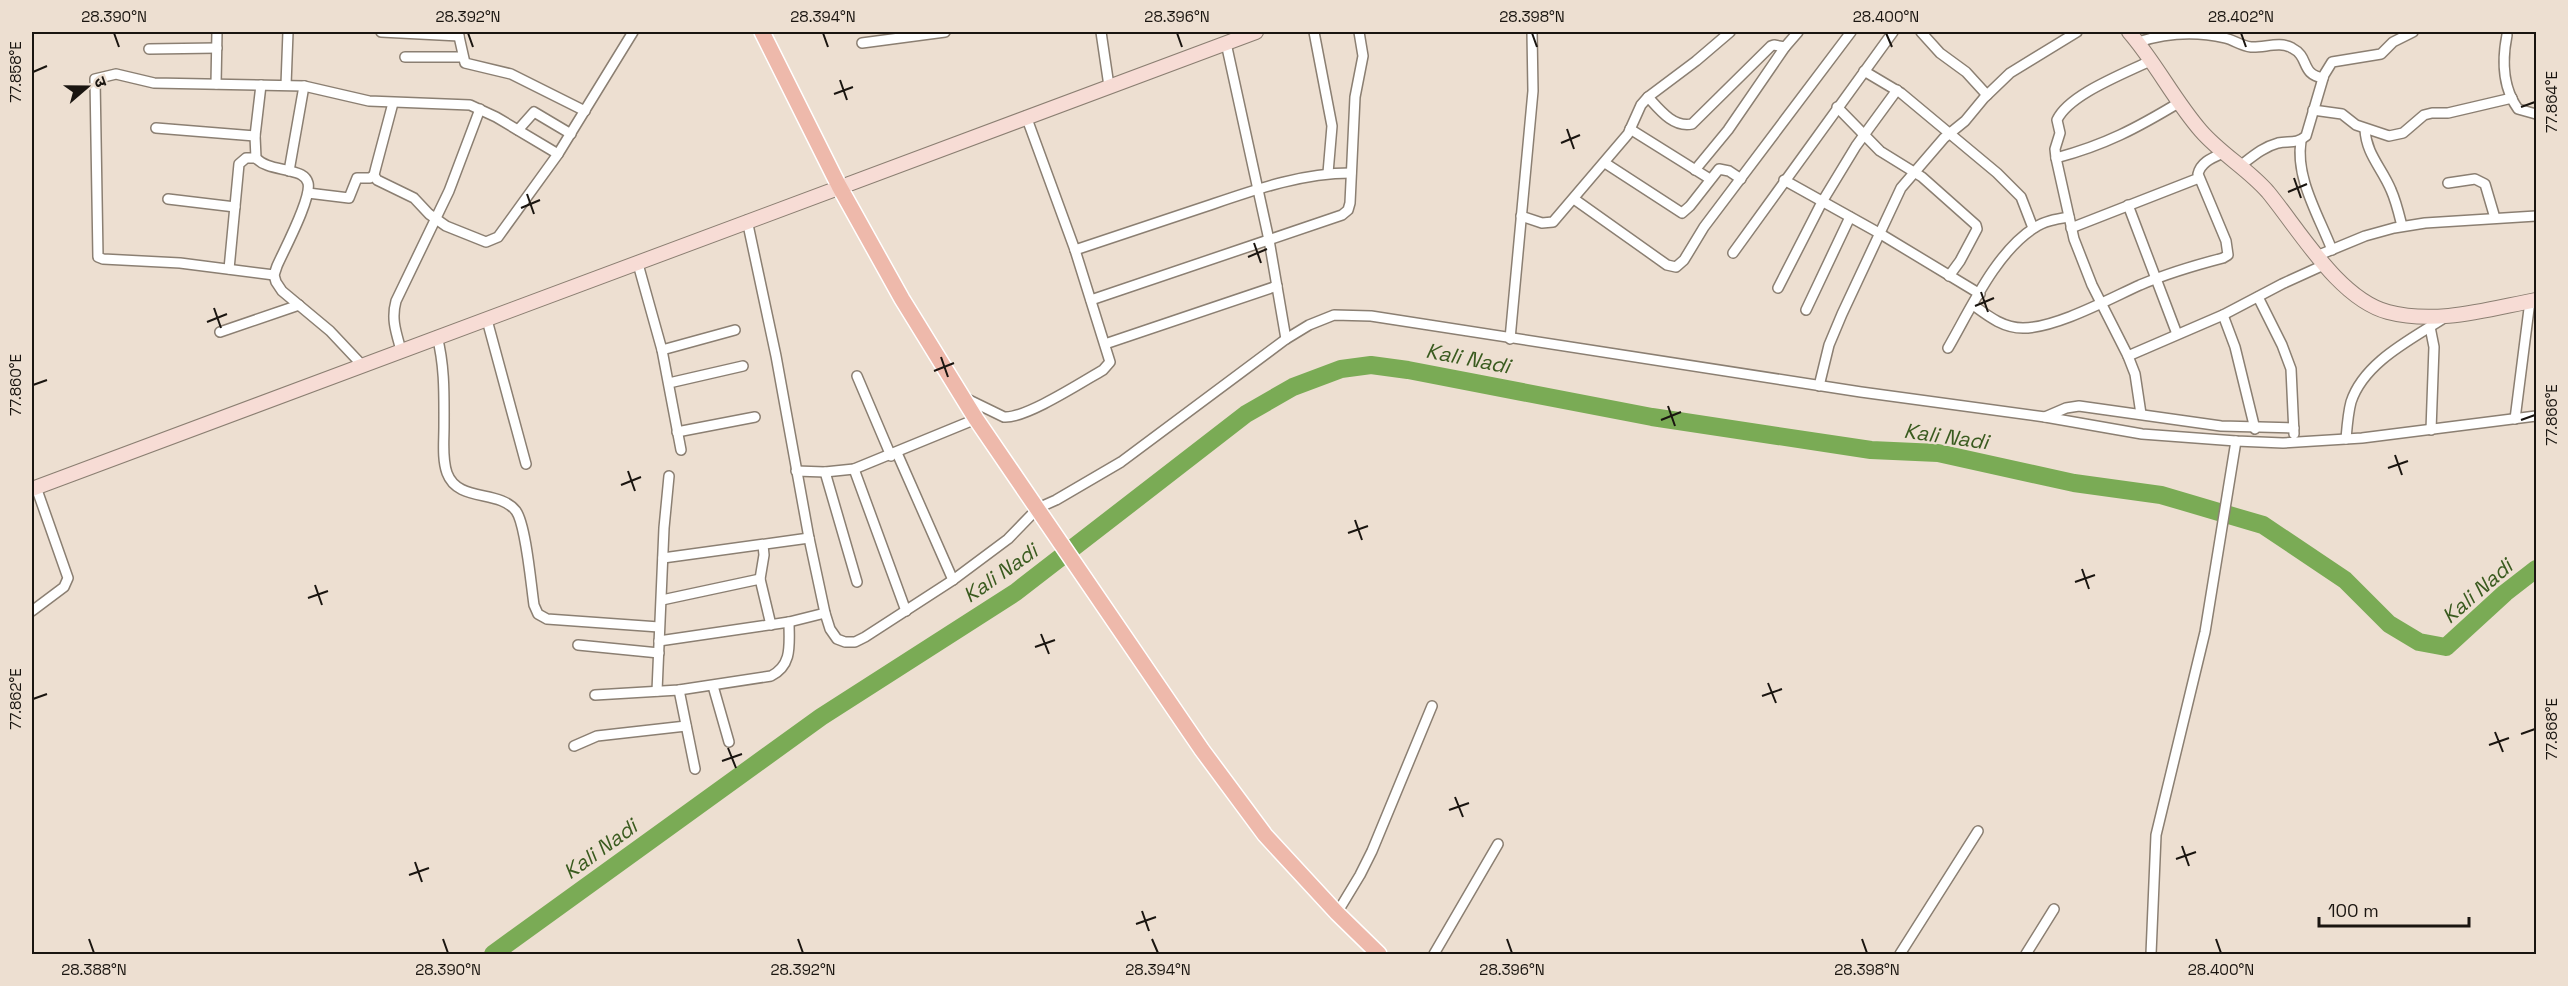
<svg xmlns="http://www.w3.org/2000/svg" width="2568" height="986" font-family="'Space Grotesk','Noto Sans Devanagari',sans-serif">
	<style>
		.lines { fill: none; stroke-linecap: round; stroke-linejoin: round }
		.river { stroke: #7aab55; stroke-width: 18 }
		.street-casing { stroke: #8b7f72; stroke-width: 12 }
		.secondary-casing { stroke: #8b7f72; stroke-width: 16 }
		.primary-casing { stroke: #fff; stroke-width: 18 }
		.street { stroke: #fff; stroke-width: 9 }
		.secondary { stroke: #f7dcd5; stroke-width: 14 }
		.primary { stroke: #eeb9ab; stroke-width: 15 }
		.ticks { fill: none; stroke: #1a1510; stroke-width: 2 }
		.labels { text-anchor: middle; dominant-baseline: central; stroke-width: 4.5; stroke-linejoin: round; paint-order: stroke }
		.water-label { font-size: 21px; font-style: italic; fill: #3a5b1f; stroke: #eddfd1 }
		.neatline { fill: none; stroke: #1a1510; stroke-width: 2 }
		.ticks-label { font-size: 15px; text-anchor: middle; fill: #1a1510 }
	</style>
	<rect width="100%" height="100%" fill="#eddfd1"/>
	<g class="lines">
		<path class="river" d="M 493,954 L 821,717 L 1016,592 L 1246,414 L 1293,387 L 1341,369 L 1371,365 L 1408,370 L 1652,417 L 1871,450 L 1938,453 L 2074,483 L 2161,495 L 2263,525 L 2345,580 L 2389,624 L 2419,642 L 2446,647 L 2505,593 L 2536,569"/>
		<defs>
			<g id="street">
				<path d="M 381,32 L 459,36"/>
				<path d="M 458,32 L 465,63 L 511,74 L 585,111"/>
				<path d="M 1101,32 L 1109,86"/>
				<path d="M 1314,32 L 1332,126 L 1328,173"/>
				<path d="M 1921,32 L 1940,53 L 1966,72 L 1987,95"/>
				<path d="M 2507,35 C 2502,60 2503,88 2518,109 L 2536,114"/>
				<path d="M 2138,42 C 2166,33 2196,31 2225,38 C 2234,40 2241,46 2251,47 C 2264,48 2280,41 2292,48 C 2310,57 2300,74 2323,78"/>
				<path d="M 862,43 L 945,32"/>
				<path d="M 1226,43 L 1269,240 L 1286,339"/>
				<path d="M 149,49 L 217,48"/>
				<path d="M 405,57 L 462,57"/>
				<path d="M 1864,71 L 1901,93 L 1997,173 L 2021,197 L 2033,228"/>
				<path d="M 216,84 L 217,32"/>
				<path d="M 261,85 L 255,136 L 256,158 C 264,167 279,168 290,171 C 298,173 306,175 308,183 C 312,198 284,250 277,266 L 274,275 L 276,282 L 282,291 L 330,331 L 362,365"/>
				<path d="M 286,85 L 288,32"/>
				<path d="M 1648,97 C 1659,109 1673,128 1692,124 L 1771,46 L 1774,45 L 1785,47 L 1798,32"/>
				<path d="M 393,103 L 376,167 L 374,175 L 377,180 L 414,198 L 429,214 L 446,226 L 486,242 L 498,237 L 558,154 L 633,32"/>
				<path d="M 1837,107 L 1880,151 L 1922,177 L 1976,225 L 1977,229 L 1960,261 L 1949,276"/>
				<path d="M 2313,110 L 2342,114 L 2356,125 L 2389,136 L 2403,133 L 2424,115 L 2432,113 L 2448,113 L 2512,98"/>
				<path d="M 156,128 L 255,136"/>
				<path d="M 1630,129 L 1710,179"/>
				<path d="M 2365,129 C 2366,154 2382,168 2391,190 C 2396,201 2399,214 2402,226"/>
				<path d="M 518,130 L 534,112 L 571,134"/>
				<path d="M 2301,141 C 2295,178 2319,216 2332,250"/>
				<path d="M 2056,158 C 2105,145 2137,128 2180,102"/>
				<path d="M 1605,163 L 1682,213 L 1690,206 L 1719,169 L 1729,171 L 1741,179"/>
				<path d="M 2240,166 C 2252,157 2263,147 2278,143 C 2289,141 2297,144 2306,136 L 2324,75 L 2332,62 L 2381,54 L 2393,42 L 2413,32"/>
				<path d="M 1695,170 L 1728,130 L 1785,47"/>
				<path d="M 289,171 L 304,86"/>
				<path d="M 1784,180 L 1879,233 L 1980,294"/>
				<path d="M 2448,183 L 2475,179 L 2485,184 L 2495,218"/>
				<path d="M 308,193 L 349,198 L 357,178 L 370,178 L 374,175"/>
				<path d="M 168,199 L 235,207"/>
				<path d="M 1574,199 L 1667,265 L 1676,267 L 1684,260 L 1704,227 L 1851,32"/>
				<path d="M 2128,205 L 2177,334"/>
				<path d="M 1521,216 L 1542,223 L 1553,222 L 1628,134 L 1641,105 L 1648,97 L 1696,61 L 1730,32"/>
				<path d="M 747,220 L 776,356 L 809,538 L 825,613 L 830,629 L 837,639 L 845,642 L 855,642 L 865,637 L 953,580 L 1008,539 L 1038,508 L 1056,500 L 1121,462 L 1286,339 L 1309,325 L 1334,315 L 1371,316 L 1861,392 L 2045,417 L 2142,434 L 2236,441 L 2283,443 L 2362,438 L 2536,416"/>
				<path d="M 2071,228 L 2199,178"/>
				<path d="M 1075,250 C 1119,235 1163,221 1207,206 C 1254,190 1301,173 1351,173"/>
				<path d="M 1733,253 L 1893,32"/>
				<path d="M 2319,255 L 2365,236 L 2394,228 L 2425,223 L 2536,216"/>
				<path d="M 638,264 L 662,350 L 681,450"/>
				<path d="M 229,269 L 239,164 L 246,158 L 256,158"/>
				<path d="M 274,275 L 180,263 L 103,259 L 98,257 L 95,79 L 116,74 L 154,83 L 304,86 L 369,101 L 470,105 L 496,117 L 558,154"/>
				<path d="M 1778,288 L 1822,202 L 1856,146 L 1897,90"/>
				<path d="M 2258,297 L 2282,345 L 2291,369 L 2294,434"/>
				<path d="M 1091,300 L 1342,215 L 1348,210 L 1350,203 L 1355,97 L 1363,56 L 1359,32"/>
				<path d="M 1973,305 C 1988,316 2003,328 2023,328 C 2056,328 2109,299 2140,285 C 2166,274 2196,265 2223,258 L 2228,255 L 2226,241 L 2198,174 C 2201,162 2212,158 2223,153"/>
				<path d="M 1806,310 L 1850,217"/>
				<path d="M 2223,315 L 2235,347 L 2255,429"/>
				<path d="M 487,320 L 526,464"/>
				<path d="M 2430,327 L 2434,347 L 2431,430"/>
				<path d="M 220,332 L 299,305"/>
				<path d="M 437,336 C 445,367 444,396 444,427 C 444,442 442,459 447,473 C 458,503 499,489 516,511 C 526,525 531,585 534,605 L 538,614 L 547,619 L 659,627"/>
				<path d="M 1510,339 L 1533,91 L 1532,32"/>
				<path d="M 1105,344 L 1277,286"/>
				<path d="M 1948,348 C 1970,310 1996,252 2034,228 C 2044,221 2057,219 2069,217"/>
				<path d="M 401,350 C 396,332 391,319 396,301 L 449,191 L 480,109"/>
				<path d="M 662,350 L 735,330"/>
				<path d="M 2128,356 L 2223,315 L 2282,284 L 2326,264"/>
				<path d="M 857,376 L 891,456"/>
				<path d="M 669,383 L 743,366"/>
				<path d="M 1819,386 L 1829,345 L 1842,314 L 1901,188 L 1944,138 L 1965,121 L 1984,98 L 2010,73 L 2077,32"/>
				<path d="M 965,398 L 1004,417 C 1025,419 1082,382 1103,370 L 1110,362 L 1075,250 L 1026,116"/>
				<path d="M 2141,414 L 2135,374 L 2128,356 L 2092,285 L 2074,239 L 2056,158 L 2055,149 L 2060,133 L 2057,120 C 2069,94 2126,73 2152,60"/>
				<path d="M 2045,417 L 2066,408 L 2079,406 L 2221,426 L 2294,428"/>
				<path d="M 2515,419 L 2530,301"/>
				<path d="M 677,432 L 755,417"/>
				<path d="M 2346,439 C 2347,427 2348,413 2351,402 C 2364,362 2412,339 2444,318"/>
				<path d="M 897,453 L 953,580"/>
				<path d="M 854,469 L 906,611"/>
				<path d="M 796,471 L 825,472 L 854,469 L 976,419"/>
				<path d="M 825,472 L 857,582"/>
				<path d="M 763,545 L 764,555 L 760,579 L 771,625"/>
				<path d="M 663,558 L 809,538"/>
				<path d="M 662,600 L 760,579"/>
				<path d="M 32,611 L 64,587 L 68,578 L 36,487"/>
				<path d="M 659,641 L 789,622 L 825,613"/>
				<path d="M 578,645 L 659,653"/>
				<path d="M 713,686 L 729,742"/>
				<path d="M 679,690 L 695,769"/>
				<path d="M 657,691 L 664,528 L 669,476"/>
				<path d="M 595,695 L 679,690 L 771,676 C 793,665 789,644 789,622"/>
				<path d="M 574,746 L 597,736 L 686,726"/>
				<path d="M 1337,913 L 1360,875 L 1372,851 L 1432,706"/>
				<path d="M 1434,954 L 1498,844"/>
				<path d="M 1900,954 L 1978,831"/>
				<path d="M 2026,954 L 2054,909"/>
				<path d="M 2151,954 L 2156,835 L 2205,632 L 2236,441"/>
			</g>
			<g id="secondary">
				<path d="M 2129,32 C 2156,63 2174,100 2201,131 C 2221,154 2248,169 2268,192 C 2300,231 2339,299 2388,312 C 2437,325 2488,309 2536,300"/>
				<path d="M 32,489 L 1256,32"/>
			</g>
			<path id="primary" d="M 762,32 L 839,186 L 902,299 L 976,419 L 1202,750 L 1265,835 L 1337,913 L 1379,954"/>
		</defs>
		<use href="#street" class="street-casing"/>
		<use href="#secondary" class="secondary-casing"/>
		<use href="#primary" class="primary-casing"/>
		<use href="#street" class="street"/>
		<use href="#secondary" class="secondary"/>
		<use href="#primary" class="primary"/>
	</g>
	<path class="ticks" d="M 114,33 L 119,47M 468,33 L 473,47M 823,33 L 828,47M 1177,33 L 1182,47M 1532,33 L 1537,47M 1886,33 L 1892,47M 2241,33 L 2246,47M 33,72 L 47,66M 840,80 L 847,100M 834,94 L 853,87M 2521,107 L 2535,102M 1567,129 L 1574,149M 1561,143 L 1580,135M 2294,178 L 2301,198M 2288,192 L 2307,184M 527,194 L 534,214M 521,208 L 540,200M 1254,243 L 1261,263M 1248,257 L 1267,249M 1981,292 L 1988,312M 1975,306 L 1994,298M 214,308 L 221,328M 207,322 L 227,314M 941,357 L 948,377M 934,371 L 954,363M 33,385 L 47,380M 1668,406 L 1675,426M 1661,420 L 1681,412M 2521,420 L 2535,415M 2395,455 L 2402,475M 2388,468 L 2408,461M 628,471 L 635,491M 621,485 L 641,477M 1355,520 L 1362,540M 1348,533 L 1368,526M 2082,569 L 2089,589M 2075,582 L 2095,575M 315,585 L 322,605M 308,598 L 328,591M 1041,634 L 1049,654M 1035,647 L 1055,640M 1768,683 L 1776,703M 1762,696 L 1782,689M 33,699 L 47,694M 2495,732 L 2503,752M 2521,734 L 2535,729M 2489,745 L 2509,738M 728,748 L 736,768M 722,761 L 742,754M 1455,797 L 1463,817M 1449,810 L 1469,803M 2182,846 L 2189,866M 2176,859 L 2196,852M 415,862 L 422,882M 409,875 L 429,868M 1142,911 L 1149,931M 1136,924 L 1156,917M 89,939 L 94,953M 443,939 L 448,953M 798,939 L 803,953M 1152,939 L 1158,953M 1507,939 L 1512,953M 1862,939 L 1867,953M 2216,939 L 2221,953"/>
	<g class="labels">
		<g class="water-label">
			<text transform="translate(1468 358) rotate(11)">Kali Nadi</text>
			<text transform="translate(1946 436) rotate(8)">Kali Nadi</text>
			<text transform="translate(1000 573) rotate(-35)">Kali Nadi</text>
			<text transform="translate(2477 591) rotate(-41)">Kali Nadi</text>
			<text transform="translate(600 849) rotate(-36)">Kali Nadi</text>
		</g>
	</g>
	<rect width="2568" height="986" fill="none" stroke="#eddfd1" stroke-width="66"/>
	<g transform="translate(87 87) rotate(70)" stroke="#eddfd1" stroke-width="4.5" paint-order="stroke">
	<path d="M0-4.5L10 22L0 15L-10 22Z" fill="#1a1510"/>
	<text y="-9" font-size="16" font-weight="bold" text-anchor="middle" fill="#1a1510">उ</text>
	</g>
	<path d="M2319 917v9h150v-9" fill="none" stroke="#1a1510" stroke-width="3"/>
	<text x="2328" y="917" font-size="18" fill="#1a1510" stroke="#eddfd1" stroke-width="4.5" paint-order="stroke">100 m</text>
	<rect x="33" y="33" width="2502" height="920" class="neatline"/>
	<g class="ticks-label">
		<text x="114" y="22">28.390°N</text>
		<text x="468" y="22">28.392°N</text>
		<text x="823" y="22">28.394°N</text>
		<text x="1177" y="22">28.396°N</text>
		<text x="1532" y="22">28.398°N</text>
		<text x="1886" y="22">28.400°N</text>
		<text x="2241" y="22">28.402°N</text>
		<text transform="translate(16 72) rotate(-90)" y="5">77.858°E</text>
		<text transform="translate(2552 102) rotate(-90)" y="5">77.864°E</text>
		<text transform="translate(16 385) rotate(-90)" y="5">77.860°E</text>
		<text transform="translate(2552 415) rotate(-90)" y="5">77.866°E</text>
		<text transform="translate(16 699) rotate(-90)" y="5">77.862°E</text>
		<text transform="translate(2552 729) rotate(-90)" y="5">77.868°E</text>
		<text x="94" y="975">28.388°N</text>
		<text x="448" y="975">28.390°N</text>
		<text x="803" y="975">28.392°N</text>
		<text x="1158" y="975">28.394°N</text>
		<text x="1512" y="975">28.396°N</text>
		<text x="1867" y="975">28.398°N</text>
		<text x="2221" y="975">28.400°N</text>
	</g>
</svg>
